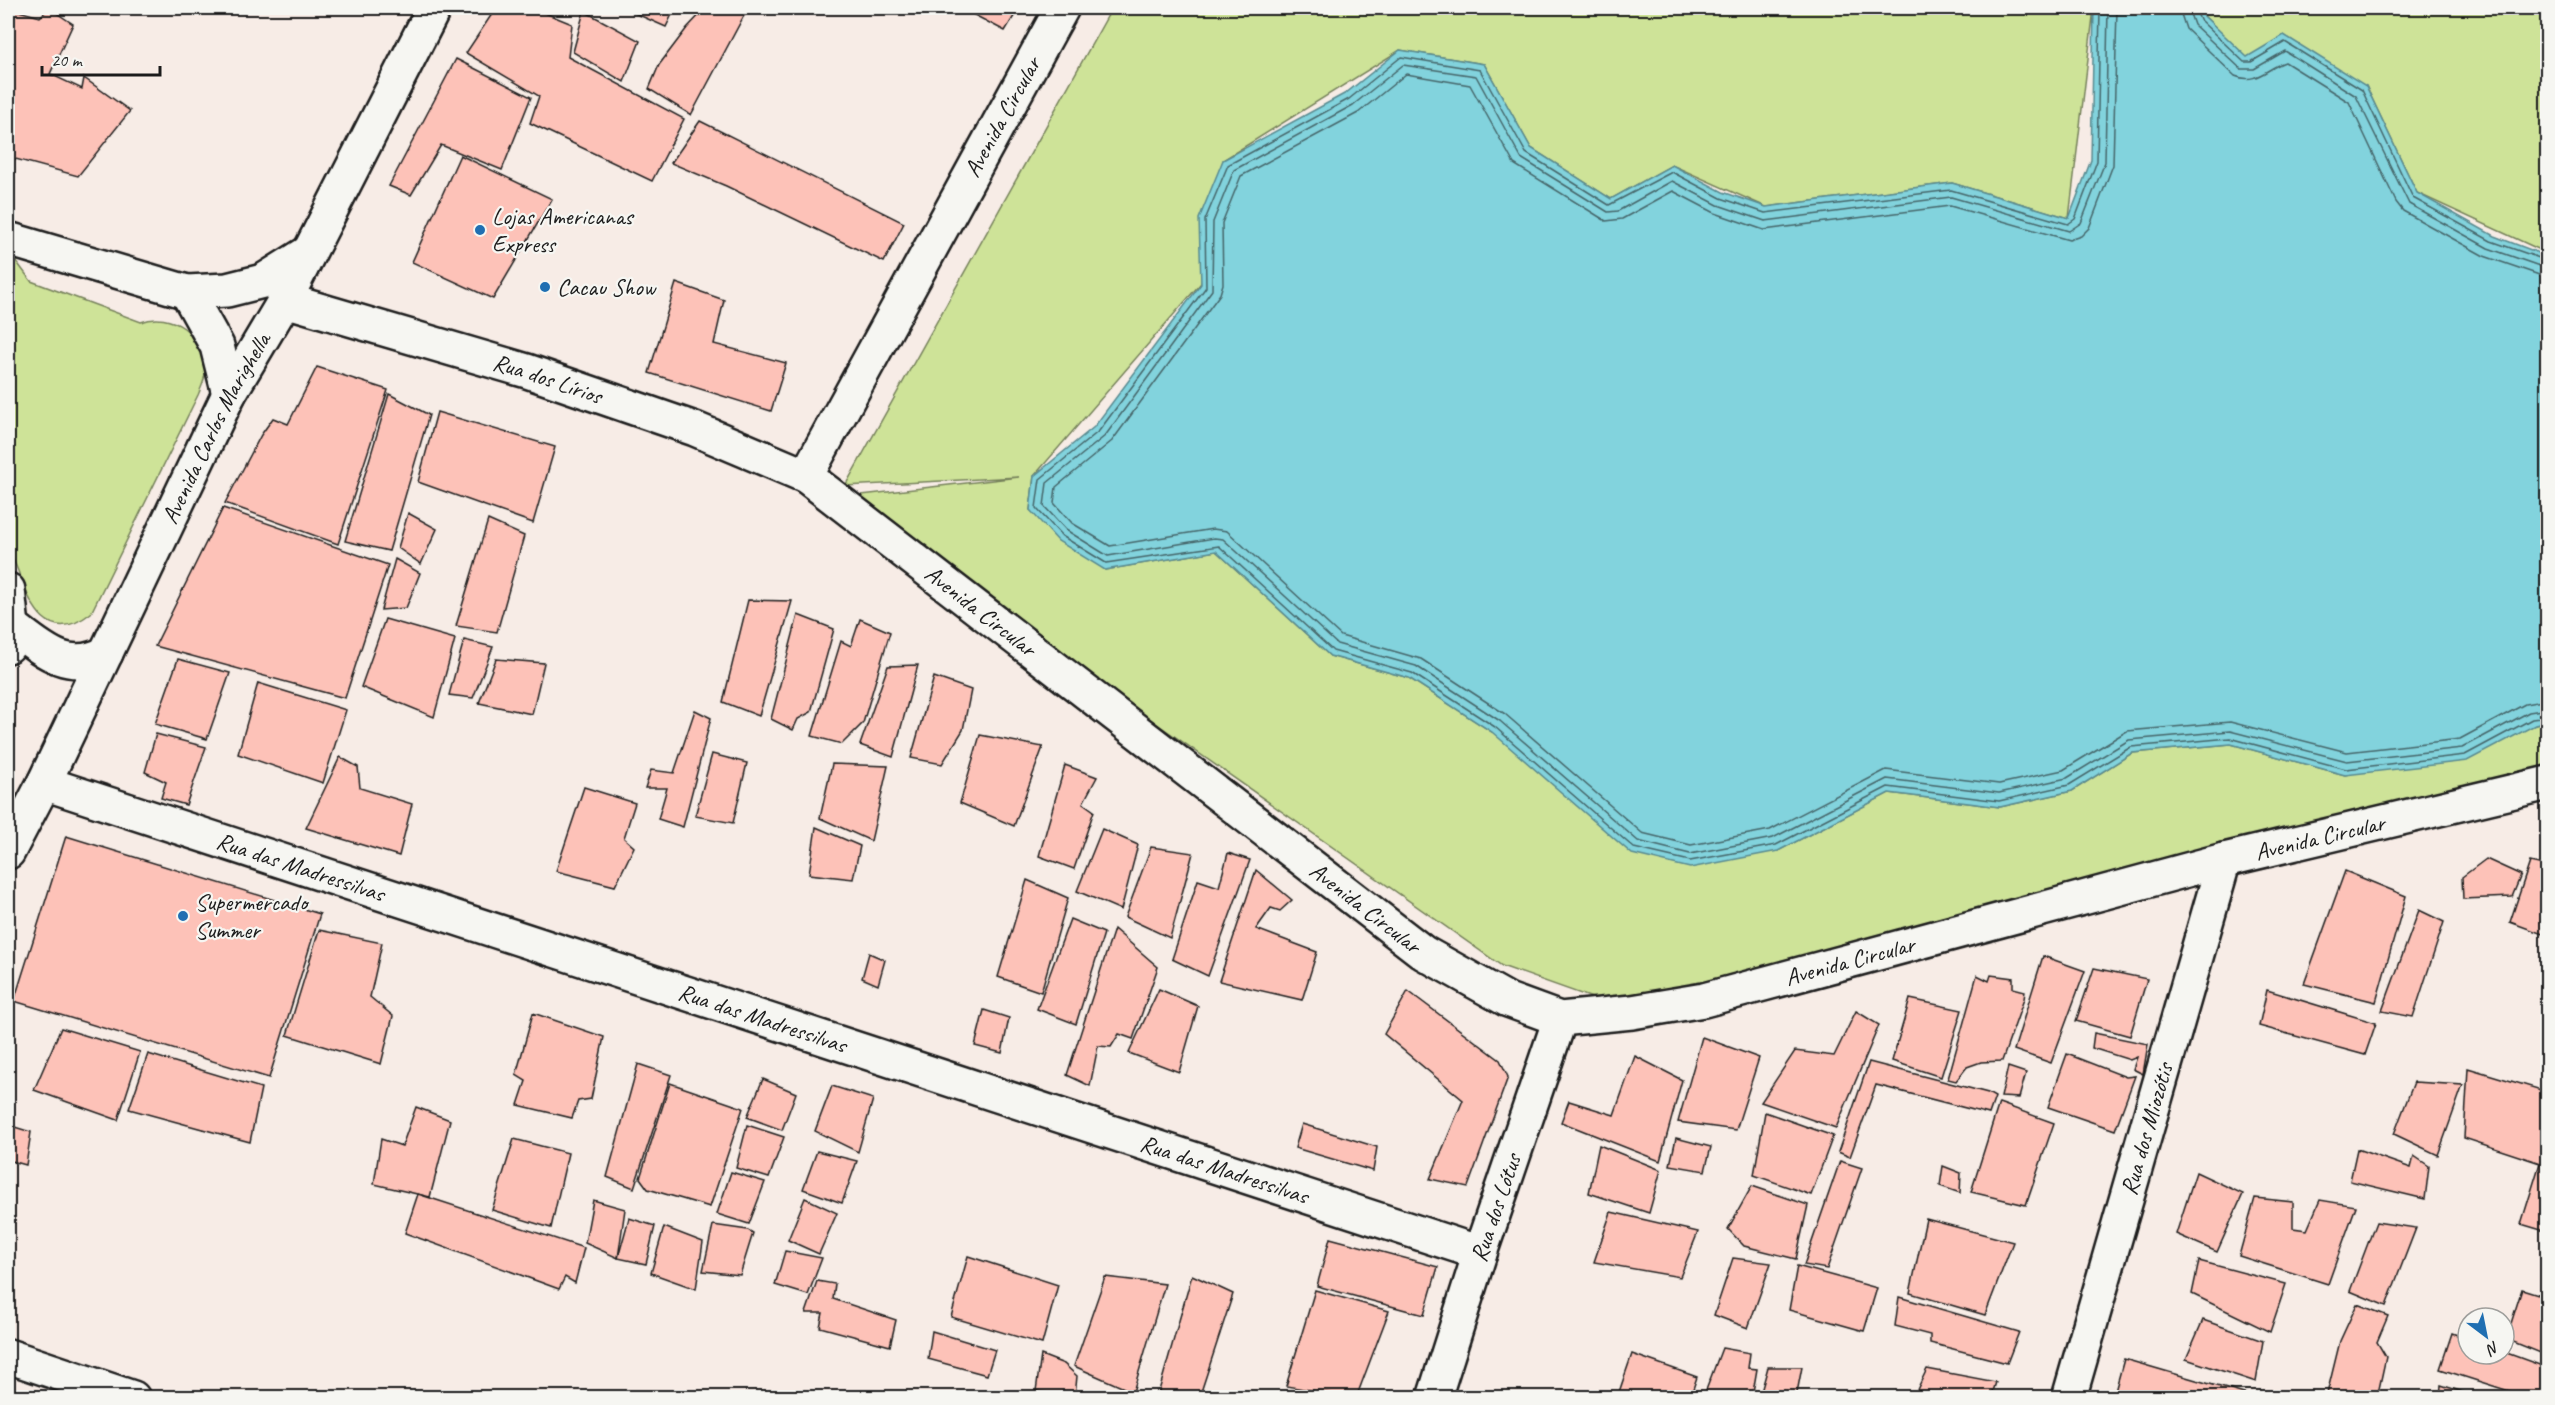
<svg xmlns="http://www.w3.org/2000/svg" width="2555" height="1405" font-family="Caveat,sans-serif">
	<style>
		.green { fill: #cee398; stroke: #75805a; stroke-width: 1.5 }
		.water { fill: #82d3dd; stroke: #598a90; stroke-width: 1.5 }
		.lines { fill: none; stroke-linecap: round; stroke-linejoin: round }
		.shore { stroke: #456569; stroke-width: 1.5 }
		.building { fill: #fdc2b8; stroke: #1c1c1c; stroke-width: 1.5 }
		.minor-casing { stroke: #1c1c1c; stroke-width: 38 }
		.major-casing { stroke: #1c1c1c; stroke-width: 38 }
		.minor { stroke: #f6f6f2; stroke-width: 33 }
		.major { stroke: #f6f6f2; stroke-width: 33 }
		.poi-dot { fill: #1f6fb2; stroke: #f6f6f2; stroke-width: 2 }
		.labels { text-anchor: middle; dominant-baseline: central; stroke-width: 4.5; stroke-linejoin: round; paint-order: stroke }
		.street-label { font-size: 24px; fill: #1c1c1c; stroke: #f6f6f2 }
		.poi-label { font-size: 24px; fill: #1c1c1c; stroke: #f6f6f2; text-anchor: start }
	</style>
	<rect width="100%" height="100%" fill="#f7ece6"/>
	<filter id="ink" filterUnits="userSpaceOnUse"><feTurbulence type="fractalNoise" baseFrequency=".0167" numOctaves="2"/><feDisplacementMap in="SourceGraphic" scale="12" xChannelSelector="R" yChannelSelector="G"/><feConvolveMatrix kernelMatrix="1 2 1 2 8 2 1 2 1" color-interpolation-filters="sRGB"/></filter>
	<g filter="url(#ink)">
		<g class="green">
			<path d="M 1112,8 L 2094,8 L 2069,218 L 1952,183 L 1766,207 L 1672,165 L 1611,199 L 1531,148 L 1484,64 L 1400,50 L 1223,160 L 1201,283 L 1034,476 L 1030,510 L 1105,570 L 1216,551 L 1330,656 L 1409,678 L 1492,732 L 1778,851 L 1889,793 L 2000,807 L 2072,791 L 2132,753 L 2231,744 L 2345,775 L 2547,722 L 2547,777 L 1632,1012 L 1502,966 L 835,498 L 1019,477 L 845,486 Z"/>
			<path d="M 2201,8 L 2547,8 L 2547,253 L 2417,193 L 2366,86 L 2247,58 L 2204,16 Z"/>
			<path d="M 8,261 L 16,261 L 31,281 L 141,322 C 171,310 204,335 205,367 C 206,377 202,386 198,395 L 91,613 C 48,647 30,605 18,571 C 14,561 8,550 8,540 C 6,518 17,513 8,491 Z"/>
		</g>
		<path class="water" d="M 2094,8 L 2201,8 L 2204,16 L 2247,57 L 2284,35 L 2366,86 L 2417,193 L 2494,236 L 2547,256 L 2547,722 L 2535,725 L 2467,761 L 2345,775 L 2231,744 L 2132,753 L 2072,791 L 2000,807 L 1889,793 L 1778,851 L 1690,868 L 1632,854 L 1492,732 L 1409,678 L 1330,656 L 1216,551 L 1105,570 L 1058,541 L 1030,510 L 1034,476 L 1094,427 L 1201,284 L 1199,219 L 1223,160 L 1346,93 L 1400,50 L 1484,64 L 1531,148 L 1611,199 L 1672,165 L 1723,192 L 1766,207 L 1952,183 L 2069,218 L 2091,160 Z"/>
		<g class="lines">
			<g class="shore">
				<path d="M 2100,8 L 2097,161 L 2075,219 L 2068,224 L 1951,190 L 1765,213 L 1721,198 L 1672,172 L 1609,205 L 1526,153 L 1480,70 L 1401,57 L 1349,99 L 1228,165 L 1205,220 L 1206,287 L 1099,431 L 1040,479 L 1036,508 L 1062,536 L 1106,563 L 1219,546 L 1333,651 L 1412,673 L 1495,727 L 1634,848 L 1690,861 L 1776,845 L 1888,787 L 1999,801 L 2069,785 L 2131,747 L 2230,738 L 2346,769 L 2465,755 L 2532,719 L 2548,717"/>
				<path d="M 2108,8 L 2105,162 L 2081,223 L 2069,231 L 1951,197 L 1765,221 L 1718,205 L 1672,181 L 1618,211 L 1608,212 L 1521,158 L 1476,76 L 1403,65 L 1353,105 L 1234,170 L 1213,222 L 1212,290 L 1105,436 L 1047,483 L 1044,506 L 1066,530 L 1108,556 L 1214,538 L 1223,539 L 1337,644 L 1416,666 L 1500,721 L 1638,841 L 1690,854 L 1773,838 L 1887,779 L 1999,793 L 2067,778 L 2129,740 L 2230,731 L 2347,761 L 2462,748 L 2529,712 L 2548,709"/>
				<path d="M 2117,8 L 2113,165 L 2089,228 L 2081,236 L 2069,240 L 1950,206 L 1764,230 L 1715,213 L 1673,191 L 1622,219 L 1606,221 L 1514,164 L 1470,85 L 1406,74 L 1358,113 L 1241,176 L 1222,223 L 1223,284 L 1220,294 L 1112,441 L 1056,487 L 1054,503 L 1072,523 L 1110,546 L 1213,529 L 1227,531 L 1341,636 L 1421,659 L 1505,714 L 1642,833 L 1691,845 L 1770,830 L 1886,770 L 1999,784 L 2063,770 L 2127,731 L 2230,722 L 2347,752 L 2460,739 L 2525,704 L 2548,700"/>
				<path d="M 2179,8 L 2186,29 L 2235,76 C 2256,85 2267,68 2285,62 L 2349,102 L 2396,202 L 2403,211 L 2484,256 L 2548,278"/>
				<path d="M 2188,8 L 2194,25 L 2241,69 L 2254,69 L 2285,51 L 2356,96 L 2409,204 L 2488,248 L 2548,269"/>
				<path d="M 2195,8 L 2200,20 L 2244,62 L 2251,62 L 2285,42 L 2362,90 L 2413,198 L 2491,241 L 2548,261"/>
			</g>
		</g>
		<g class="building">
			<path d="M 8,8 L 40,17 L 49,8 L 73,24 L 50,74 L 82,89 L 84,78 L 130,111 L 78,176 L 8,157 Z"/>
			<path d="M 496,8 L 533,8 L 572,24 L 568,57 L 684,119 L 652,181 L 530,123 L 539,96 L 466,53 Z"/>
			<path d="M 623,8 L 675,8 L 666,27 Z"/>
			<path d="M 706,8 L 748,8 L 691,115 L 649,89 L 659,65 L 687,28 Z"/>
			<path d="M 961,8 L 1019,8 L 1005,31 Z"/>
			<path d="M 584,11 L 640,41 L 624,82 L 573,52 Z"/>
			<path d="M 456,59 L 531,97 L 502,170 L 441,145 L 411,195 L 389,186 Z"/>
			<path d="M 700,121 L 904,223 L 884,262 L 726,186 L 671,163 Z"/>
			<path d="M 460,155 L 552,199 L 493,299 L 412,262 Z"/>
			<path d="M 676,283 L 724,300 L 714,344 L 786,363 L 771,411 L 649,373 Z"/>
			<path d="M 317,367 L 388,390 L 338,544 L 225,503 L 261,435 L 273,418 L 288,424 Z"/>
			<path d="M 389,394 L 429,415 L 389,551 L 345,541 Z"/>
			<path d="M 437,412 L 555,447 L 533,523 L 418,482 Z"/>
			<path d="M 223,508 L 388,565 L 345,698 L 155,646 Z"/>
			<path d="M 408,513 L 437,529 L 421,564 L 398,548 Z"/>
			<path d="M 488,520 L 524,536 L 497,632 L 456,626 Z"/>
			<path d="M 395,559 L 420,573 L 406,608 L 381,610 Z"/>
			<path d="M 748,600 L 792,601 L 759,716 L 723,702 Z"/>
			<path d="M 798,615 L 834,629 L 811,712 L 798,719 L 793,730 L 771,719 Z"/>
			<path d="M 385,619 L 455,639 L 434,717 L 361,687 Z"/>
			<path d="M 860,619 L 890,632 L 863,723 L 842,744 L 812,736 L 841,641 L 851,646 Z"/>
			<path d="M 464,640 L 493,647 L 473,698 L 449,695 Z"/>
			<path d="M 178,659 L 230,673 L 207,739 L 155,724 Z"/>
			<path d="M 496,659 L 544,663 L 532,714 L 479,703 Z"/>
			<path d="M 918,665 L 893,757 L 860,745 L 888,666 Z"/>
			<path d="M 934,677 L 971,690 L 963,730 L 942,764 L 911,758 Z"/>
			<path d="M 258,683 L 346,710 L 323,783 L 238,754 Z"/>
			<path d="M 695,710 L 711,718 L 683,827 L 658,819 L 667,788 L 645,788 L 651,770 L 674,773 Z"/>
			<path d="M 156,734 L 206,747 L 186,805 L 161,798 L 166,782 L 145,772 Z"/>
			<path d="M 980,735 L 1043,747 L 1014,826 L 960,803 Z"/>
			<path d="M 712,754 L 747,763 L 733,823 L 695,816 Z"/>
			<path d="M 340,757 L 358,767 L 360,788 L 412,804 L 399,856 L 306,828 Z"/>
			<path d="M 832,764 L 888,766 L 871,841 L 820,818 Z"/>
			<path d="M 1065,765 L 1097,777 L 1083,803 L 1094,811 L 1074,869 L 1039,856 Z"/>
			<path d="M 584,787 L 635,803 L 624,838 L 634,847 L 615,886 L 556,871 Z"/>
			<path d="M 816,827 L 860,846 L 853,879 L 809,874 Z"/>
			<path d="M 1102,829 L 1138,845 L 1121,910 L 1077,891 Z"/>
			<path d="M 66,836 L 320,914 L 269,1078 L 14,1001 Z"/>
			<path d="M 1151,847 L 1193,853 L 1170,938 L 1125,917 Z"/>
			<path d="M 1228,853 L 1250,860 L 1208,976 L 1172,959 L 1198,880 L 1219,887 Z"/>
			<path d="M 2486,859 L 2521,875 L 2512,897 L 2463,899 L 2462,877 Z"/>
			<path d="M 2530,862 L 2548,866 L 2548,936 L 2510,922 Z"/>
			<path d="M 1256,870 L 1292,900 L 1280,911 L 1271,908 L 1256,929 L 1317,952 L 1302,1000 L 1219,981 Z"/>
			<path d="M 2345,871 L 2406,896 L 2376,1002 L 2304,984 Z"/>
			<path d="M 1027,880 L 1068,898 L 1041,992 L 998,977 Z"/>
			<path d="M 2419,910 L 2444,922 L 2413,1017 L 2382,1011 Z"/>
			<path d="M 1070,919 L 1104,933 L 1076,1024 L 1037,1009 Z"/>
			<path d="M 1114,929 L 1158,967 L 1133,1039 L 1119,1034 L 1111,1047 L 1098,1046 L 1090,1086 L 1067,1075 Z"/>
			<path d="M 319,930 L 382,943 L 370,997 L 393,1016 L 381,1064 L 287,1035 Z"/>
			<path d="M 869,953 L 885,960 L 878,985 L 862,978 Z"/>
			<path d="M 2043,956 L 2085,971 L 2051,1063 L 2014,1050 Z"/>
			<path d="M 2094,968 L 2147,979 L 2130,1036 L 2076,1021 Z"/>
			<path d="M 1977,975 L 1989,981 L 1991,975 L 2013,978 L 2013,988 L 2025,991 L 2024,999 L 2002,1061 L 1981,1062 L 1967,1067 L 1956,1081 L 1948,1079 Z"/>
			<path d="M 1159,989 L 1198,1006 L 1179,1072 L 1129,1053 Z"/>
			<path d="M 2267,990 L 2376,1023 L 2365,1055 L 2259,1026 Z"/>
			<path d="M 1408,991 L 1500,1060 L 1508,1077 L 1468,1187 L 1430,1179 L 1463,1100 L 1384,1034 Z"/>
			<path d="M 1910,999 L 1962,1010 L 1941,1077 L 1892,1061 Z"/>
			<path d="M 984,1010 L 1009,1018 L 1002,1053 L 975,1046 Z"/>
			<path d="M 1856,1011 L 1879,1025 L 1836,1128 L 1761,1102 L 1795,1051 L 1834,1056 Z"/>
			<path d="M 533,1013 L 604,1037 L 591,1099 L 578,1101 L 572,1118 L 518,1105 L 526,1081 L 516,1075 Z"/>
			<path d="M 61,1028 L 140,1052 L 118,1120 L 34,1090 Z"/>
			<path d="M 2094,1033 L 2148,1044 L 2143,1074 L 2133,1069 L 2137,1057 L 2130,1060 L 2092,1048 Z"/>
			<path d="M 1702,1037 L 1759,1058 L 1736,1130 L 1678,1122 Z"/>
			<path d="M 148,1054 L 261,1088 L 250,1142 L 129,1109 Z"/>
			<path d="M 2067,1054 L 2126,1077 L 2135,1076 L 2115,1130 L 2048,1107 Z"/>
			<path d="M 1635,1056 L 1682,1080 L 1660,1161 L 1561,1122 L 1569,1101 L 1614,1115 Z"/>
			<path d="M 1869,1062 L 1988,1093 L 1995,1097 L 1989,1114 L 1876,1085 L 1850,1157 L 1838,1152 Z"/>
			<path d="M 638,1064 L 671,1075 L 634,1188 L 607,1177 Z"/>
			<path d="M 2008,1067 L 2026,1073 L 2019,1098 L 2001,1097 Z"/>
			<path d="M 2468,1068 L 2548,1092 L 2548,1232 L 2521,1224 L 2540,1163 L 2464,1138 Z"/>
			<path d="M 763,1079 L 796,1093 L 782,1130 L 747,1117 Z"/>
			<path d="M 2414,1082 L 2463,1085 L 2438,1155 L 2394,1134 Z"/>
			<path d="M 670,1083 L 743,1108 L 710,1207 L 648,1189 L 640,1178 Z"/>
			<path d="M 832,1086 L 873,1099 L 858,1152 L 815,1131 Z"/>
			<path d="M 1999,1103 L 2054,1123 L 2026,1205 L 1971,1192 Z"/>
			<path d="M 416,1107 L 450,1120 L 430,1197 L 374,1184 L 381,1139 L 402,1146 Z"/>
			<path d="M 1765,1112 L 1833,1136 L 1811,1195 L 1754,1175 Z"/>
			<path d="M 1302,1124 L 1377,1147 L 1373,1171 L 1295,1148 Z"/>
			<path d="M 8,1125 L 31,1132 L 26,1165 L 8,1160 Z"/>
			<path d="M 747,1125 L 784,1137 L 769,1178 L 736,1168 Z"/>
			<path d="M 1676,1138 L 1711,1147 L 1705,1171 L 1670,1165 Z"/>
			<path d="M 514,1139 L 568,1153 L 551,1228 L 492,1210 Z"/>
			<path d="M 1599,1145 L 1661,1170 L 1649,1213 L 1589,1193 Z"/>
			<path d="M 2357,1149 L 2411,1168 L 2414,1156 L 2429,1166 L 2425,1199 L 2350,1181 Z"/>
			<path d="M 817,1151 L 857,1161 L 842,1203 L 803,1189 Z"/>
			<path d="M 1840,1161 L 1862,1168 L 1827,1269 L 1804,1265 Z"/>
			<path d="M 1943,1166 L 1961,1173 L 1960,1193 L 1940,1186 Z"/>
			<path d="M 731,1172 L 765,1182 L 749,1224 L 717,1214 Z"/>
			<path d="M 2196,1172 L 2243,1194 L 2217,1252 L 2176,1234 Z"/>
			<path d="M 1752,1186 L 1808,1205 L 1796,1259 L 1744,1246 L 1728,1229 Z"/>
			<path d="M 418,1194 L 584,1248 L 575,1283 L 565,1277 L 559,1289 L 405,1233 Z"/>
			<path d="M 805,1198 L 837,1213 L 819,1254 L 788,1240 Z"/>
			<path d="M 2255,1198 L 2293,1202 L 2293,1228 L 2307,1230 L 2320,1200 L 2356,1206 L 2328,1284 L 2239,1256 Z"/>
			<path d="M 593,1200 L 625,1209 L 618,1258 L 585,1243 Z"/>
			<path d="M 1611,1212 L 1698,1232 L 1680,1277 L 1594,1262 Z"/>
			<path d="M 629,1218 L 655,1226 L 646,1264 L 618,1258 Z"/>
			<path d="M 1926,1219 L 2013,1242 L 1985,1315 L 1910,1293 Z"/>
			<path d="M 2376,1222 L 2416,1228 L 2386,1306 L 2350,1291 Z"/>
			<path d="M 713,1225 L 748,1230 L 753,1233 L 740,1275 L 703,1271 Z"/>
			<path d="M 664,1227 L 703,1242 L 696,1289 L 651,1273 Z"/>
			<path d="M 1330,1238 L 1438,1267 L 1424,1315 L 1317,1286 Z"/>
			<path d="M 785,1251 L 822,1258 L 808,1295 L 775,1285 Z"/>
			<path d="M 968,1256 L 1058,1285 L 1042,1344 L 951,1317 Z"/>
			<path d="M 1733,1258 L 1771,1263 L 1748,1328 L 1714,1315 Z"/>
			<path d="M 2199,1261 L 2286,1284 L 2270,1332 L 2192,1294 Z"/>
			<path d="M 1797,1266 L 1877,1288 L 1864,1331 L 1789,1310 Z"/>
			<path d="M 1192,1275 L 1233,1294 L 1199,1398 L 1157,1398 Z"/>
			<path d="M 1105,1277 L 1165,1284 L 1133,1392 L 1074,1366 Z"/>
			<path d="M 817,1281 L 835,1284 L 833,1299 L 896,1320 L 890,1346 L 820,1327 L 823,1313 L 806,1313 Z"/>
			<path d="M 2522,1289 L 2548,1297 L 2548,1356 L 2506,1339 Z"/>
			<path d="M 1315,1290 L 1389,1311 L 1356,1398 L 1286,1386 Z"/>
			<path d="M 1899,1297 L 2019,1332 L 2007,1363 L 1930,1343 L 1930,1335 L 1895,1326 Z"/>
			<path d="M 2357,1304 L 2388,1316 L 2377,1342 L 2386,1357 L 2377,1398 L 2326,1398 L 2340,1341 Z"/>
			<path d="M 2203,1320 L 2263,1341 L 2256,1382 L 2186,1359 Z"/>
			<path d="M 932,1331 L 995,1350 L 987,1375 L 928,1359 Z"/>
			<path d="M 2452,1333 L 2468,1339 L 2468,1354 L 2504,1352 L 2548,1368 L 2548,1398 L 2531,1398 L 2440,1369 Z"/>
			<path d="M 1722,1348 L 1750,1353 L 1748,1368 L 1757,1369 L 1752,1398 L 1703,1398 Z"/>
			<path d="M 1632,1354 L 1697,1377 L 1690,1398 L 1617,1398 Z"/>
			<path d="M 1041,1355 L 1064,1364 L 1077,1376 L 1075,1397 L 1036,1391 Z"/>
			<path d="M 2124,1359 L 2258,1398 L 2123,1398 L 2114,1395 Z"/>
			<path d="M 1768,1367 L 1802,1367 L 1796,1398 L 1775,1398 L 1761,1392 Z"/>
			<path d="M 1927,1369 L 1996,1382 L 1991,1398 L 1913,1398 Z"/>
			<path d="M 2441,1385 L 2482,1398 L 2440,1398 Z"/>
			<path d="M 1508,1393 L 1523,1398 L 1507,1398 Z"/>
		</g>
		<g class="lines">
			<defs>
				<g id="minor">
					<path id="s1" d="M 1062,8 L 806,476 L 1424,953 L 1508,1000 L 1560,1019 L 1632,1012 L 1704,1000 L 2224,860 L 2548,783"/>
					<path id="s2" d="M 285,300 L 527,371 L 695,429 L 806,476"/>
					<path id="s3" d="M 44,783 L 1480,1253"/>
					<path d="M 8,1356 L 133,1398"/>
					<path id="s4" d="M 1434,1398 L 1480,1253 L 1560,1019"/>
					<path id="s5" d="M 2069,1398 L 2224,860"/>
				</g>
				<g id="major">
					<path d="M 8,239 L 187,292 L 227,290 L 263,281 L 306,254"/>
					<path d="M 187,292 L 217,346 L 229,394"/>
					<path d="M 8,590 L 12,626 L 8,646"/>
					<path d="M 12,626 C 42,649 67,674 106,653"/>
					<path id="s6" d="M 8,852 L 44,783 L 229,394 L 285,300 L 434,8"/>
				</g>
			</defs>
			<use href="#minor" class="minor-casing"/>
			<use href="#major" class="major-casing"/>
			<use href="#minor" class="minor"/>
			<use href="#major" class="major"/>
		</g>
	</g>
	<g class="poi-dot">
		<circle cx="480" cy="230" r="6"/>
		<circle cx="545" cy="287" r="6"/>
		<circle cx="183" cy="916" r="6"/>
	</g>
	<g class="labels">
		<g class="street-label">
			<text transform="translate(1002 117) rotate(-61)">Avenida Circular</text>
			<text stroke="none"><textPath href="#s2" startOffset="274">Rua dos Lírios</textPath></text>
			<text stroke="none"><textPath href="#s6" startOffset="472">Avenida Carlos Marighella</textPath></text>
			<text stroke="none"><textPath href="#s1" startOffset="754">Avenida Circular</textPath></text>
			<text stroke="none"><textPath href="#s1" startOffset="2248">Avenida Circular</textPath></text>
			<text stroke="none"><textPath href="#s3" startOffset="270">Rua das Madressilvas</textPath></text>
			<text stroke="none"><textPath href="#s1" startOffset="1240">Avenida Circular</textPath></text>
			<text stroke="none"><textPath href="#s1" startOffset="1762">Avenida Circular</textPath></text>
			<text stroke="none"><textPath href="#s3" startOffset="756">Rua das Madressilvas</textPath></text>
			<text stroke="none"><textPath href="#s5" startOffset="280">Rua dos Miozótis</textPath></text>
			<text stroke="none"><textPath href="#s3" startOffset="1242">Rua das Madressilvas</textPath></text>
			<text stroke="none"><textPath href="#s4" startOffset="200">Rua dos Lótus</textPath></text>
		</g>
		<g class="poi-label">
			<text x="492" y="216">Lojas Americanas<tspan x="492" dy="28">Express</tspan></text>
			<text x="557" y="287">Cacau Show</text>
			<text x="195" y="902">Supermercado<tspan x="195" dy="28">Summer</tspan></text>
		</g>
	</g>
	<rect width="2555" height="1405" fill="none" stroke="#f6f6f2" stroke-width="30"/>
	<rect x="15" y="15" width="2525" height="1375" fill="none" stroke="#1c1c1c" stroke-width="2" filter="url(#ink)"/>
	<g transform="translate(2486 1336) rotate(148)"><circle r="28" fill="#f6f6f2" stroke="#9f9f9c" stroke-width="1.5"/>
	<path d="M0-4.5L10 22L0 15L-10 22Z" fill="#1f6fb2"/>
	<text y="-9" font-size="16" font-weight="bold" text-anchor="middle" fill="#1c1c1c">N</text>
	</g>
	<path d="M42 66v9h118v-9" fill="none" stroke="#1c1c1c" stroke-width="3"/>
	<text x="51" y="66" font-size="18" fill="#1c1c1c" stroke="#f6f6f2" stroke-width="4.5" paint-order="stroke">20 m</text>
</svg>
